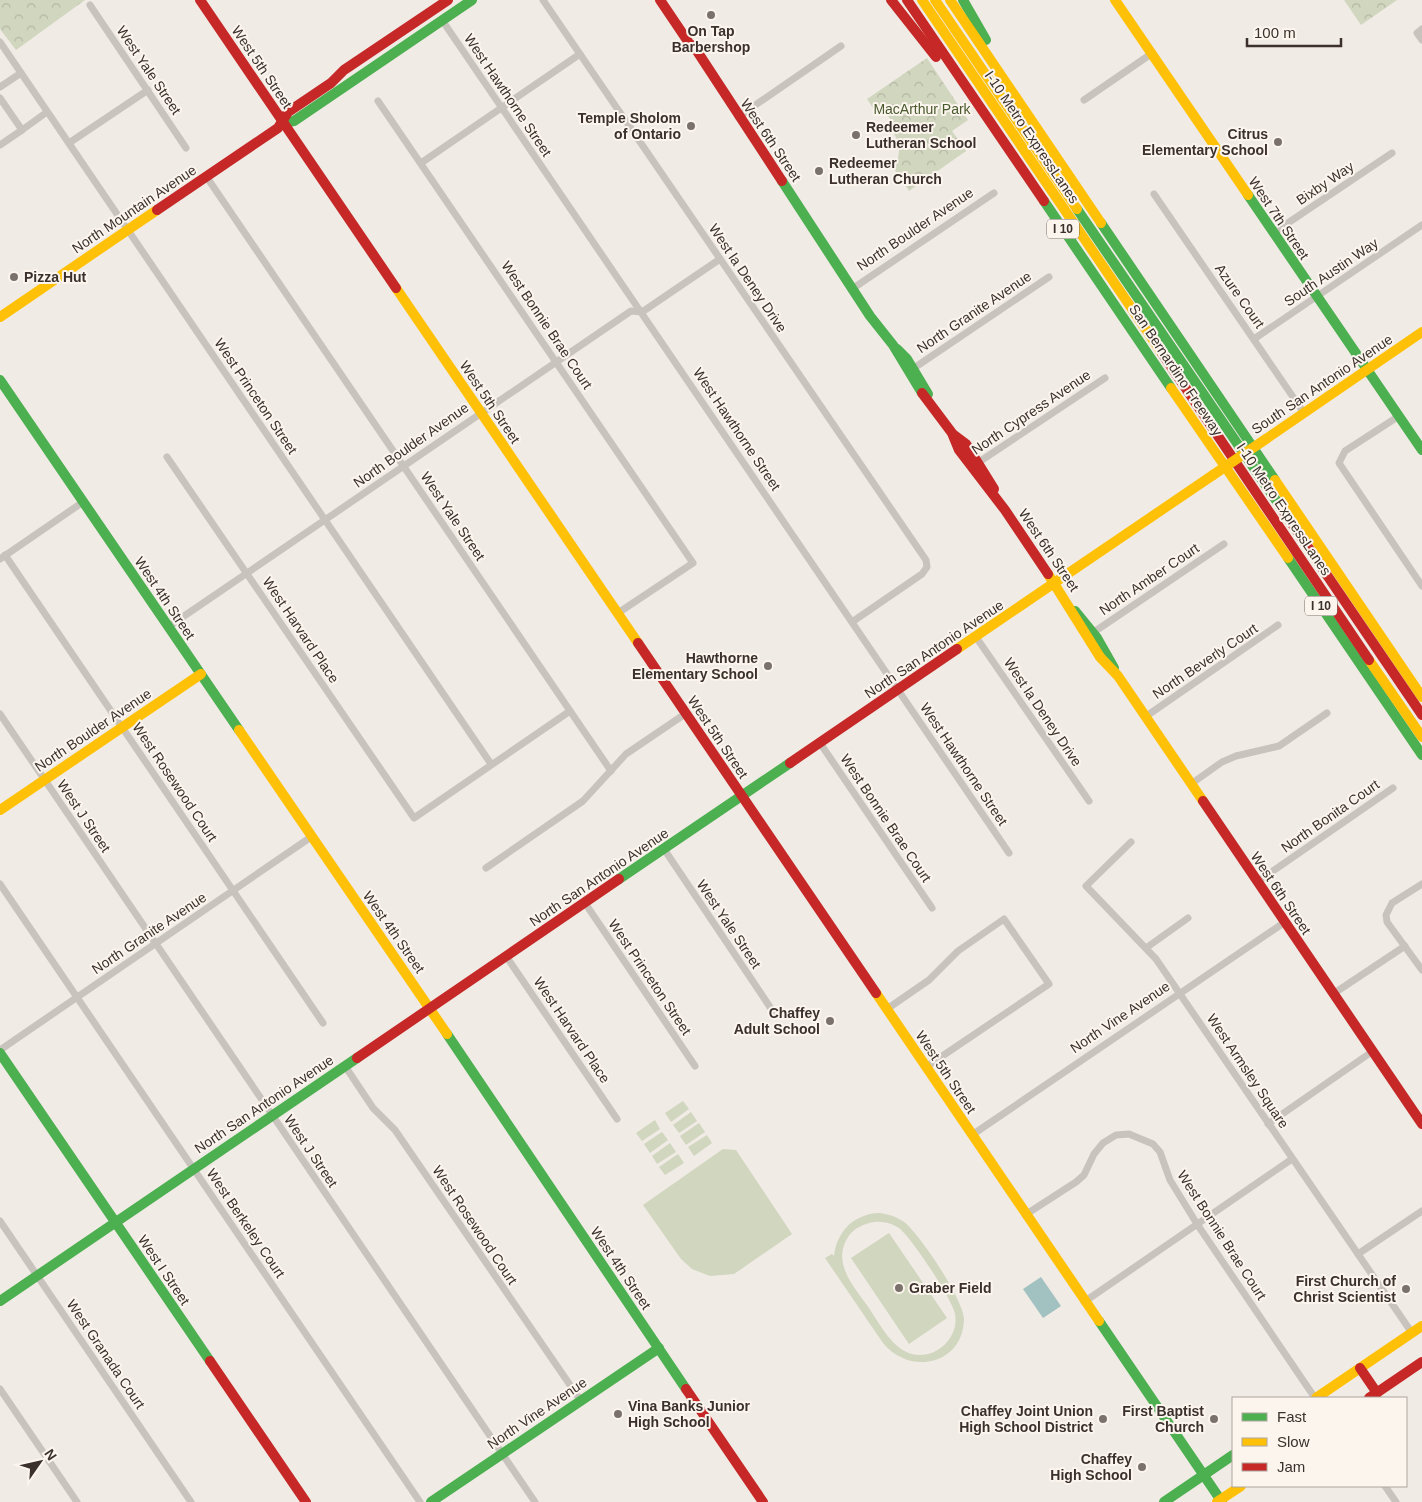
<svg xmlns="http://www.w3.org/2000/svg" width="1422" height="1502" font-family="Arial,sans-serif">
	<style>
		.green { fill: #d1d6bf; fill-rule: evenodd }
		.park { fill: url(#park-crowns) }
		.water { fill: #a1c2c1 }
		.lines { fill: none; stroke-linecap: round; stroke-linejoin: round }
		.street { stroke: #c9c3be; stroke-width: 7 }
		.fast { stroke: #4caf50; stroke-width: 10 }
		.slow { stroke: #ffc107; stroke-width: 10 }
		.jam { stroke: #c62828; stroke-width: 10 }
		.slow-bridge { stroke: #ffc107; stroke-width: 10 }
		.poi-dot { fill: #7a716c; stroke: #fbf5ee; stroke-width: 2 }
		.labels { text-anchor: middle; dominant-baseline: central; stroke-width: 4; stroke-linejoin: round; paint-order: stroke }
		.shield { fill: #fbf5ee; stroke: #756b66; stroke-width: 1 }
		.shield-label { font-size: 12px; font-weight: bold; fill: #3b302b }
		.poi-label { font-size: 14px; font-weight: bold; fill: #3b302b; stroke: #fbf5ee; text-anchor: end }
		.street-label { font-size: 14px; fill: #3b302b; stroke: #fbf5ee }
		.park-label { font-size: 14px; fill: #4a5a2e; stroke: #fbf5ee }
	</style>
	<defs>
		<pattern id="park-crowns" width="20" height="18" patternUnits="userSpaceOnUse" patternTransform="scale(1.25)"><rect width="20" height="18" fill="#d1d6bf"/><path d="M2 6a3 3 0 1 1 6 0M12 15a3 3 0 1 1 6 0" fill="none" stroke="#b4b8a4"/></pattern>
	</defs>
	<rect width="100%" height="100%" fill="#f0ebe5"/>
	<g class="green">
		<path d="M 683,1101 L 689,1109 L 671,1122 L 665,1113 Z"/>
		<path d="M 691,1112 L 697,1121 L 679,1133 L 673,1125 Z"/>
		<path d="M 655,1120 L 660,1129 L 642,1141 L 636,1133 Z"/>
		<path d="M 699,1123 L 705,1132 L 686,1145 L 680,1136 Z"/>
		<path d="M 662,1132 L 668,1140 L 650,1153 L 644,1144 Z"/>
		<path d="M 707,1135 L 712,1143 L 694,1156 L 688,1147 Z"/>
		<path d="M 670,1143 L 676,1152 L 657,1164 L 652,1156 Z"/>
		<path d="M 723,1149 L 736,1150 L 792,1234 L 734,1274 L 710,1276 L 692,1269 L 681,1259 L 643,1205 Z"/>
		<path d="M 678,1154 L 684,1163 L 665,1175 L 659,1167 Z"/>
		<path d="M 879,1213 C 889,1214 897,1217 904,1222 C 920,1234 964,1301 964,1319 C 963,1365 910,1376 883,1343 L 825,1258 L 832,1254 L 834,1256 C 837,1231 854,1214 879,1213 ZM 874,1222 C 883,1221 891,1223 899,1228 C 911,1237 953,1300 955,1314 C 957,1324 954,1334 947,1342 C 942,1348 935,1352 928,1354 C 898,1361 883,1329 869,1308 C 855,1288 831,1263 848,1237 C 854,1228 863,1224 874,1222 Z"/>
		<path d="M 889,1233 L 947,1318 L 909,1344 L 851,1258 Z"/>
	</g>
	<g class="park">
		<path d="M 0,0 L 85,0 L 16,50 L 0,29 Z"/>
		<path d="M 1344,0 L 1397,0 L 1361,25 Z"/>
		<path d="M 927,58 L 968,120 L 952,131 L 966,151 L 909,191 L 890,163 L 898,158 L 900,144 L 894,134 L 898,131 L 885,111 L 878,115 L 867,99 Z"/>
	</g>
	<path class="water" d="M 1041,1277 L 1061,1306 L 1043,1318 L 1023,1289 Z"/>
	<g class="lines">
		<g class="street">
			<path d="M 543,0 L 926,560 L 927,567 L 922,574 L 852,622"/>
			<path d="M 90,5 L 186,148"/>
			<path d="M 442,20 L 1009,853"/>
			<path d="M 1422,29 L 1417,33 L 1422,40"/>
			<path d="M 0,42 L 491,764"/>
			<path d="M 0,87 L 21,73"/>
			<path d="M 0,98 L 22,130 L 47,112"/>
			<path d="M 1084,100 L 1151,54"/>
			<path d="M 378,101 L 693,563 L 618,613"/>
			<path d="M 738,117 L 841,46"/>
			<path d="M 69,143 L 148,90"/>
			<path d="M 0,145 L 22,130"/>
			<path d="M 421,163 L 580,54"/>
			<path d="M 206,176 L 611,771"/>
			<path d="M 1154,194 L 1304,413"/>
			<path d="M 1273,233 L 1392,153"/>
			<path d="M 852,289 L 994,193"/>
			<path d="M 1254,339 L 1422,225"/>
			<path d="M 914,368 L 1049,277"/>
			<path d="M 1399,416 L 1345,451 L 1339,463 L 1422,586"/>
			<path d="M 167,457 L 414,818 L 570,711"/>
			<path d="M 976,464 L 1105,378"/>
			<path d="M 5,555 L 323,1023"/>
			<path d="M 0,559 L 83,502"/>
			<path d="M 168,627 L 631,311 L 642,312 L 720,259"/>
			<path d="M 1091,634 L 1224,544"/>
			<path d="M 976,637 L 1089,801"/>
			<path d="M 0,714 L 535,1502"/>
			<path d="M 1145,717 L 1278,625"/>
			<path d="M 820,743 L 932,908"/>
			<path d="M 1191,784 L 1222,762 L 1236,756 L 1279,746 L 1327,713"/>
			<path d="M 1131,842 L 1086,886 L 1156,959 L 1412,1333"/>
			<path d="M 664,849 L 774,1013"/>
			<path d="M 486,868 L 583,801 L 626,754 L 685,714"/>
			<path d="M 1257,882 L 1393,788"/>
			<path d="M 0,884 L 420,1502"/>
			<path d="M 1422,884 L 1392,903 L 1386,915 L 1387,922 L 1422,970"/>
			<path d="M 585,903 L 695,1066"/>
			<path d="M 1146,948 L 1188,918"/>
			<path d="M 506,956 L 617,1119"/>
			<path d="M 1333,994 L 1405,946"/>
			<path d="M 887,1009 L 929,980 L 958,951 L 1004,919 L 1049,984 L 926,1067"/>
			<path d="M 0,1050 L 311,837"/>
			<path d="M 345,1066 L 373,1108 L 395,1130 L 581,1401"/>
			<path d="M 1268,1124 L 1373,1051"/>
			<path d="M 972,1135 L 1285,922"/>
			<path d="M 1025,1215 L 1076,1182 L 1084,1175 L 1094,1154 L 1103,1143 L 1116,1135 L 1129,1134 L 1153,1144 L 1160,1152 L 1170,1180 L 1197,1224 L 1315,1398"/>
			<path d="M 0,1221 L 191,1502"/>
			<path d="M 1358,1254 L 1422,1211"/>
			<path d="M 1084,1302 L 1292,1159"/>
			<path d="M 0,1389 L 77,1502"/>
			<path d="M 1385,1486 L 1396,1502"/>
		</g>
		<g class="fast">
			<path d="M 963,0 L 986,40"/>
			<path d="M 283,123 L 294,121 L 472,0"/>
			<path d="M 782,181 L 870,316 L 893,345 L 922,393"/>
			<path d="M 1248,195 L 1422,450"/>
			<path d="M 1044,201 L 1171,388"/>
			<path d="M 1077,209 L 1280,506"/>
			<path d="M 1101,223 L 1275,480"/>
			<path d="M 897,349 L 907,359 L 928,394"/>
			<path d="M 0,380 L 239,730"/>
			<path d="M 1288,558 L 1422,755"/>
			<path d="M 1075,611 L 1097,638 L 1114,668"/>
			<path d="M 619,879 L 790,763"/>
			<path d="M 447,1034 L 686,1389"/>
			<path d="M 0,1053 L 210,1361"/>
			<path d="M 0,1301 L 357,1058"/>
			<path d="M 1099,1321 L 1222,1502"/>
			<path d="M 431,1502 L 659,1348"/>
			<path d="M 1164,1502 L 1233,1455"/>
		</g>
		<g class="slow">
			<path d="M 922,0 L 1162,353"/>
			<path d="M 935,0 L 1077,209"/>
			<path d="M 950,0 L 1101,223"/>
			<path d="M 1115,0 L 1248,195"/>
			<path d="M 396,288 L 638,643"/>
			<path d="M 0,317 L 157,210"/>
			<path d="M 1171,388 L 1288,558"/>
			<path d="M 1266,439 L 1422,332"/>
			<path d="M 1275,480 L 1422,697"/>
			<path d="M 1048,574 L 1100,657 L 1118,676 L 1203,801"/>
			<path d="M 957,649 L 1213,475"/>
			<path d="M 1369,660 L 1422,737"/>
			<path d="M 239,730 L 447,1034"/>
			<path d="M 0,810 L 201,674"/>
			<path d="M 876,993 L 1099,1321"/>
			<path d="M 1316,1398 L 1422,1326"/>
			<path d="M 1217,1502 L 1241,1486"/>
		</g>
		<g class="jam">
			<path d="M 200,0 L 396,288"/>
			<path d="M 660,0 L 689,43 L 695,48 L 782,181"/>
			<path d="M 891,0 L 936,57"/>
			<path d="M 907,0 L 1044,201"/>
			<path d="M 157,210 L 278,128 L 288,112 L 331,83 L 344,70 L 448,0"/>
			<path d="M 1162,353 L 1369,660"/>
			<path d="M 922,393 L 952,433 L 959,450 L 1005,510 L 1048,574"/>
			<path d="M 954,435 L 966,444 L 994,489"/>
			<path d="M 1280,506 L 1422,715"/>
			<path d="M 638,643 L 876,993"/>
			<path d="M 790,763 L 957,649"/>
			<path d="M 1203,801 L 1422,1124"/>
			<path d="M 357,1058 L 619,879"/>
			<path d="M 210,1361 L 306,1502"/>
			<path d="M 1360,1368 L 1377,1393"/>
			<path d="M 686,1389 L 763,1502"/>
			<path d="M 1369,1398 L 1422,1362"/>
		</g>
		<path class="slow-bridge" d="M 1213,475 L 1266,439"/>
	</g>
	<g class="poi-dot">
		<circle cx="711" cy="15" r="5"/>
		<circle cx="691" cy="126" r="5"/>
		<circle cx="856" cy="135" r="5"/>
		<circle cx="1278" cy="142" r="5"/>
		<circle cx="819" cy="171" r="5"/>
		<circle cx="14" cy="277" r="5"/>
		<circle cx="768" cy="666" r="5"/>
		<circle cx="830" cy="1021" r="5"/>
		<circle cx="899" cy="1288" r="5"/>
		<circle cx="1406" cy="1289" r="5"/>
		<circle cx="618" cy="1414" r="5"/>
		<circle cx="1103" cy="1419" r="5"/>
		<circle cx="1214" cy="1419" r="5"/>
		<circle cx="1142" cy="1467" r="5"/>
	</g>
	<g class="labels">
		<g class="shield">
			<rect x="1047" y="219.5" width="32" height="19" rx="4"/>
			<rect x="1305" y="596.5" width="32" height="19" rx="4"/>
		</g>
		<g class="shield-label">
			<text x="1063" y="229">I 10</text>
			<text x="1321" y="606">I 10</text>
		</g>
		<g class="poi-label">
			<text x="711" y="31" text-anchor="middle">On Tap<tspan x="711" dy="16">Barbershop</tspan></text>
			<text x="681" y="118">Temple Sholom<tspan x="681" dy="16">of Ontario</tspan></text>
			<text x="866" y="127" text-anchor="start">Redeemer<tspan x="866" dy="16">Lutheran School</tspan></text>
			<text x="1268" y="134">Citrus<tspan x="1268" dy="16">Elementary School</tspan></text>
			<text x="829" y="163" text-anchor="start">Redeemer<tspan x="829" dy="16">Lutheran Church</tspan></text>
			<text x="24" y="277" text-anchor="start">Pizza Hut</text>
			<text x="758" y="658">Hawthorne<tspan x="758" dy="16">Elementary School</tspan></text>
			<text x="820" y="1013">Chaffey<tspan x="820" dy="16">Adult School</tspan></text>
			<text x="1396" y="1281">First Church of<tspan x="1396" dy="16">Christ Scientist</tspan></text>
			<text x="909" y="1288" text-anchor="start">Graber Field</text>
			<text x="628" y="1406" text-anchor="start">Vina Banks Junior<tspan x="628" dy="16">High School</tspan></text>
			<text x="1093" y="1411">Chaffey Joint Union<tspan x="1093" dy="16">High School District</tspan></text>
			<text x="1204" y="1411">First Baptist<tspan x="1204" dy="16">Church</tspan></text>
			<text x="1132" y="1459">Chaffey<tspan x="1132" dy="16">High School</tspan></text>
		</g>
		<g class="street-label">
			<text transform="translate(262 67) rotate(56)">West 5th Street</text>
			<text transform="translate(149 70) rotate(56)">West Yale Street</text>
			<text transform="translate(508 95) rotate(56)">West Hawthorne Street</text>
			<text transform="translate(1032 137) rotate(56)">I-10 Metro ExpressLanes</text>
			<text transform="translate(771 140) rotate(56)">West 6th Street</text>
			<text transform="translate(1325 183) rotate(-34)">Bixby Way</text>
			<text transform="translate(134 209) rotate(-34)">North Mountain Avenue</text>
			<text transform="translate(1279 218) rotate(56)">West 7th Street</text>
			<text transform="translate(915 229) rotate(-34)">North Boulder Avenue</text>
			<text transform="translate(1331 272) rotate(-34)">South Austin Way</text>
			<text transform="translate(748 278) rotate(56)">West la Deney Drive</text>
			<text transform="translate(1240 296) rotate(55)">Azure Court</text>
			<text transform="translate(974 312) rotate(-34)">North Granite Avenue</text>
			<text transform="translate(547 325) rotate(56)">West Bonnie Brae Court</text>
			<text transform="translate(1176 370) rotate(56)">San Bernardino Freeway</text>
			<text transform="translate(1322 384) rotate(-34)">South San Antonio Avenue</text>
			<text transform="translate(256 396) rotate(56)">West Princeton Street</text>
			<text transform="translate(490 402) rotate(56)">West 5th Street</text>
			<text transform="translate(1031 412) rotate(-34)">North Cypress Avenue</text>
			<text transform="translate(737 429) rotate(56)">West Hawthorne Street</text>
			<text transform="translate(411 445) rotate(-35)">North Boulder Avenue</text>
			<text transform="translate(1284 509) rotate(56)">I-10 Metro ExpressLanes</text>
			<text transform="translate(453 516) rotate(56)">West Yale Street</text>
			<text transform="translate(1049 550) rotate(56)">West 6th Street</text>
			<text transform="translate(1149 579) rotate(-34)">North Amber Court</text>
			<text transform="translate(165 598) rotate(56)">West 4th Street</text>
			<text transform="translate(301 630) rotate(56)">West Harvard Place</text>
			<text transform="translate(934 649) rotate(-34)">North San Antonio Avenue</text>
			<text transform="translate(1205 661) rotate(-34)">North Beverly Court</text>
			<text transform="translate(1043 712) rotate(56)">West la Deney Drive</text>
			<text transform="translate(93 730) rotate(-34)">North Boulder Avenue</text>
			<text transform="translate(718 737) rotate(56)">West 5th Street</text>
			<text transform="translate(964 764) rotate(56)">West Hawthorne Street</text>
			<text transform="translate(175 782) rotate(56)">West Rosewood Court</text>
			<text transform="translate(84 816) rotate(56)">West J Street</text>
			<text transform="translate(1330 816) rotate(-35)">North Bonita Court</text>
			<text transform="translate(886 818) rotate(56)">West Bonnie Brae Court</text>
			<text transform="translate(599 877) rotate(-34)">North San Antonio Avenue</text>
			<text transform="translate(1281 893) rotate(56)">West 6th Street</text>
			<text transform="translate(729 924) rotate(56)">West Yale Street</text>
			<text transform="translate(394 932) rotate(55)">West 4th Street</text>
			<text transform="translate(149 933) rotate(-34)">North Granite Avenue</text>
			<text transform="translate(650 977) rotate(56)">West Princeton Street</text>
			<text transform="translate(1120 1017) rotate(-34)">North Vine Avenue</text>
			<text transform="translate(572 1030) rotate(56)">West Harvard Place</text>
			<text transform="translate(1248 1071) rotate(56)">West Armsley Square</text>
			<text transform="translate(946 1072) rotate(56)">West 5th Street</text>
			<text transform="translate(264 1104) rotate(-34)">North San Antonio Avenue</text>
			<text transform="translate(311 1151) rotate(56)">West J Street</text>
			<text transform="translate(246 1223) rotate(56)">West Berkeley Court</text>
			<text transform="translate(475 1225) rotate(56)">West Rosewood Court</text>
			<text transform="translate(1222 1235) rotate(57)">West Bonnie Brae Court</text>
			<text transform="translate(621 1268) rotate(56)">West 4th Street</text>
			<text transform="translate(164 1270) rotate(56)">West I Street</text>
			<text transform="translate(106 1354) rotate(56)">West Granada Court</text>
			<text transform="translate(537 1413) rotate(-34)">North Vine Avenue</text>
		</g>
		<g class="park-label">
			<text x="922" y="109">MacArthur Park</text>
		</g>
	</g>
	<rect x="1232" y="1397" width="175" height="90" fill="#fbf5ee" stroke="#aea6a0"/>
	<rect x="1242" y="1413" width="25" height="8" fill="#4caf50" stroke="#aea6a0"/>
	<text x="1277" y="1422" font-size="15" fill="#3b302b">Fast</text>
	<rect x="1242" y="1438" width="25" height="8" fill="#ffc107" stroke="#aea6a0"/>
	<text x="1277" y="1447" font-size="15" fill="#3b302b">Slow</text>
	<rect x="1242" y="1463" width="25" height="8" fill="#c62828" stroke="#aea6a0"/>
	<text x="1277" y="1472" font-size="15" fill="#3b302b">Jam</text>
	<g transform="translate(40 1462) rotate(56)" stroke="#fbf5ee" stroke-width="4" paint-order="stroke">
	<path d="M0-4L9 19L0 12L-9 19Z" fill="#3b302b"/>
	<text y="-8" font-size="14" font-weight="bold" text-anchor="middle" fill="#3b302b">N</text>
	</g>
	<path d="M1247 38v8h94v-8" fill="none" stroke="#3b302b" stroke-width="2.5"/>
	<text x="1254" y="38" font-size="15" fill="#3b302b" stroke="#fbf5ee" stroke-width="4" paint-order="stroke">100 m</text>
</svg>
